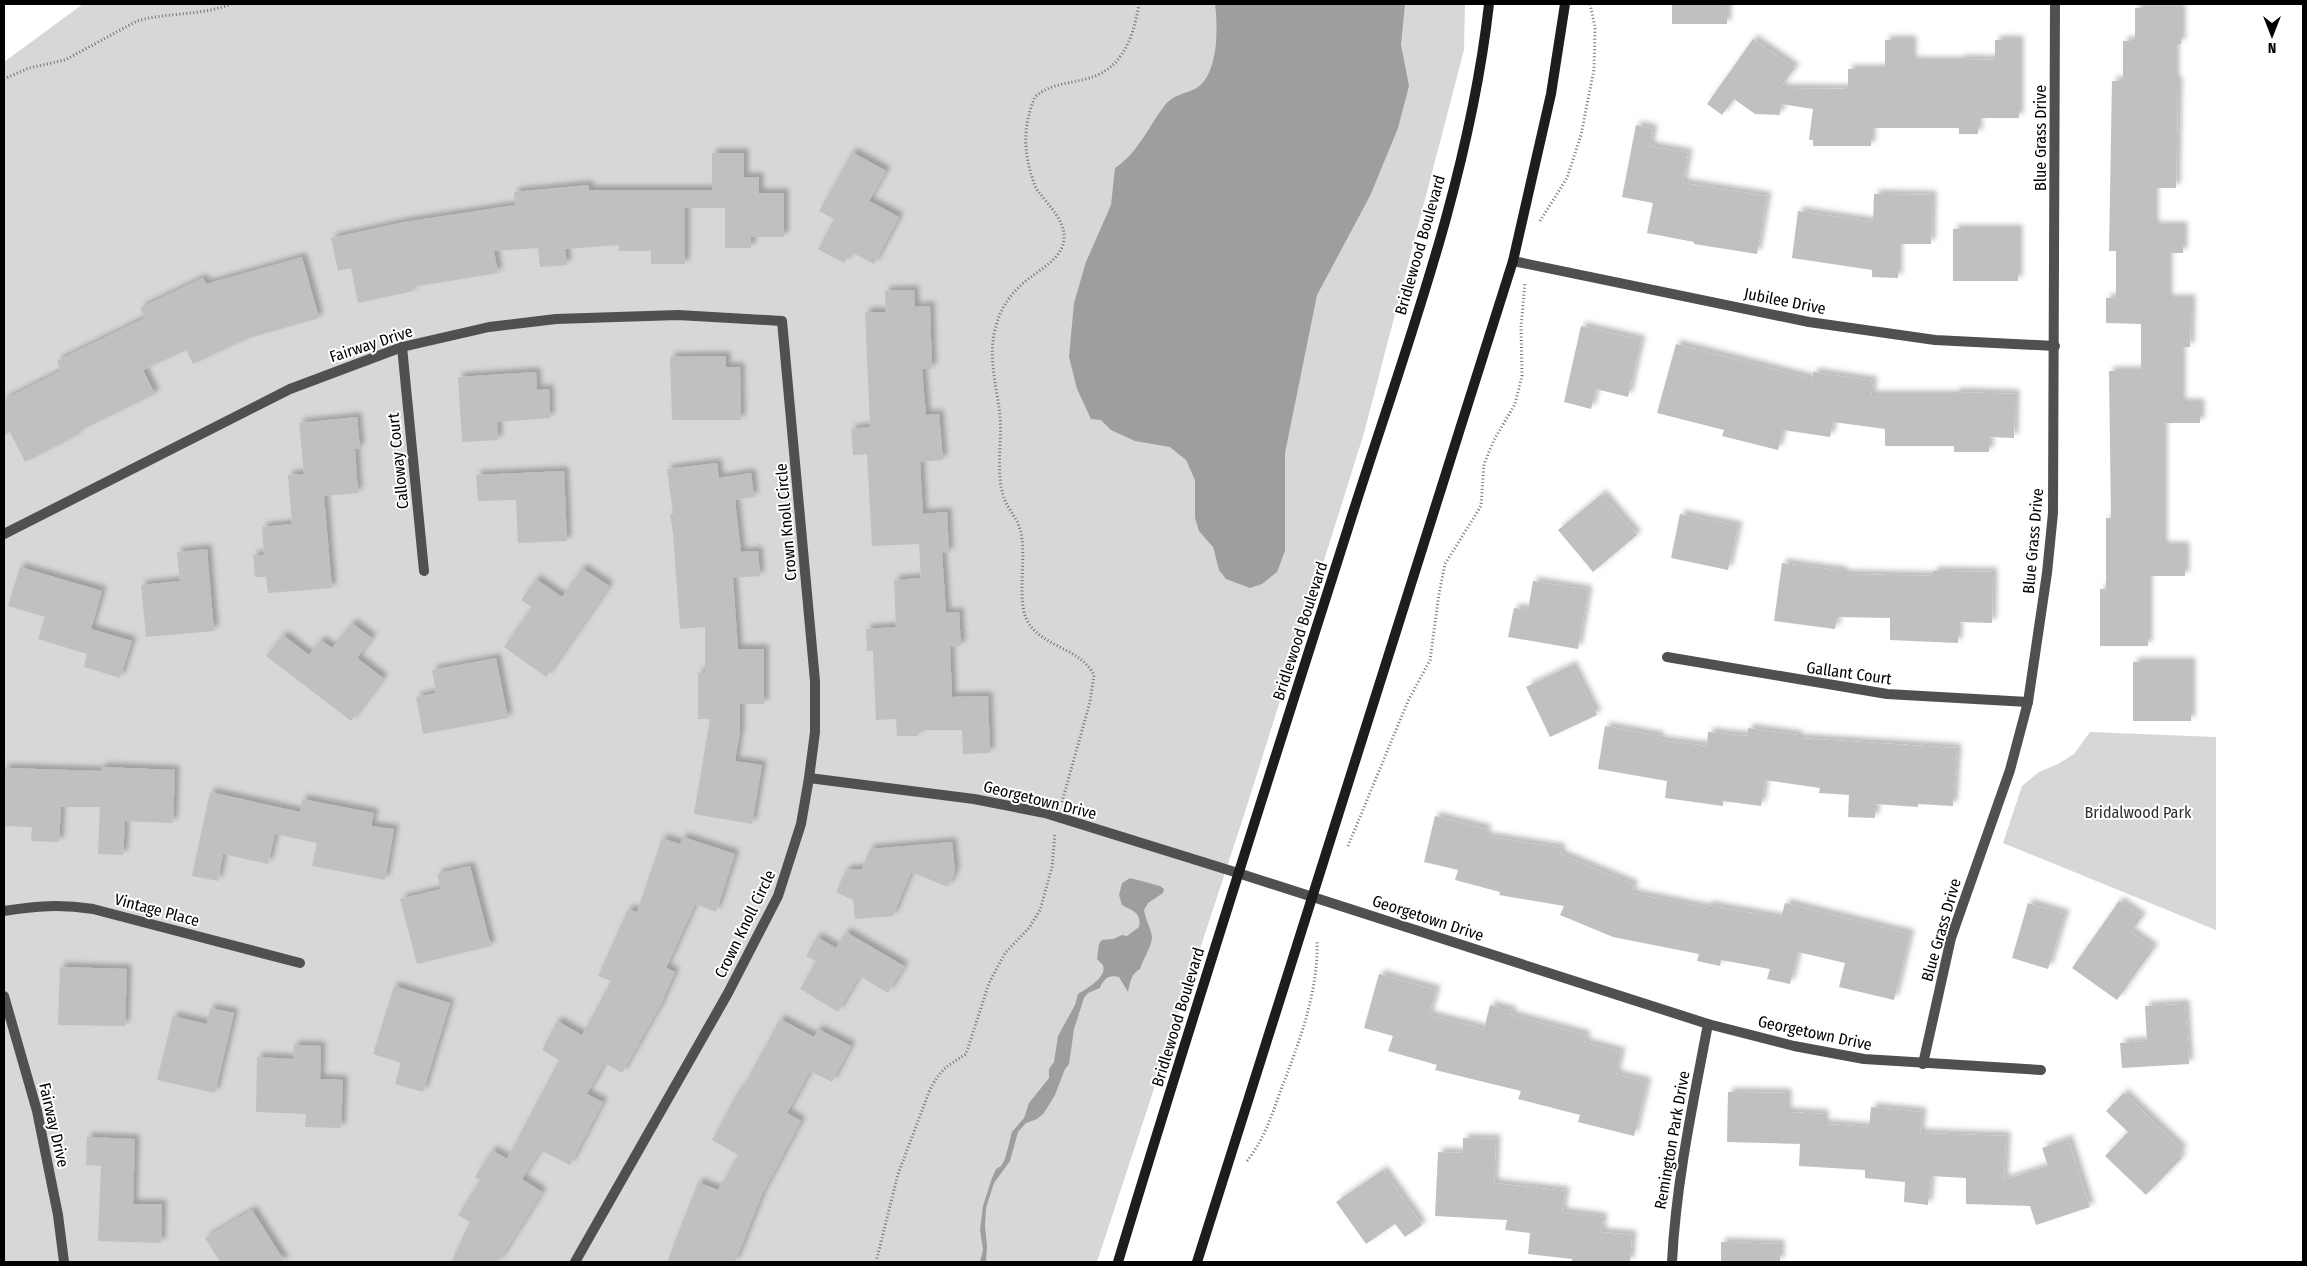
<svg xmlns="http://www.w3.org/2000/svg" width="2307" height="1266" font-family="'Fira Sans Condensed',sans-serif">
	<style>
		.green { fill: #d7d7d7 }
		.water { fill: #9e9e9e }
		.building { fill: #c0c0c0; filter: url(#shadow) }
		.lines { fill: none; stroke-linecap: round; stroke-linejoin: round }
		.path { stroke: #727272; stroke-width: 3; stroke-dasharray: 1 2.5; stroke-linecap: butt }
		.minor { stroke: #505050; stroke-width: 10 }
		.secondary { stroke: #1d1d1d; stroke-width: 10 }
		.labels { text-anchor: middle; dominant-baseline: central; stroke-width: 4; stroke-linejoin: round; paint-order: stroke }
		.street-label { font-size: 16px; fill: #000; stroke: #fff }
		.park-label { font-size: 16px; fill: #2e2e2e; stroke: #fff }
	</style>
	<defs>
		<filter id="shadow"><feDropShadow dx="4.5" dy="-4.5" stdDeviation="2.5" flood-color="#0004"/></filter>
	</defs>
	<rect width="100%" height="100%" fill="#fff"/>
	<g class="green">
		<path d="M 83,4 L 1465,4 L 1464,50 L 1364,433 L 1246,809 L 1097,1262 L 4,1262 L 4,62 Z"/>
		<path d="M 2090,732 L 2216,737 L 2216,930 L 2003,843 L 2022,786 L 2039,772 L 2058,764 L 2074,754 Z"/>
	</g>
	<g class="water">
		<path d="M 1215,4 L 1405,4 L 1401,45 L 1409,86 L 1398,128 L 1370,196 L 1317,295 L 1285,453 L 1285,551 L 1277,572 L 1262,584 L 1250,588 L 1226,579 L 1219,570 L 1213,547 L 1199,531 L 1195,518 L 1195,480 L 1186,460 L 1170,447 L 1135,441 L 1111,430 L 1101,420 L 1091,419 L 1077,389 L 1069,357 L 1074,303 L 1086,262 L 1111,205 L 1115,168 C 1139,152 1148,127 1165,105 C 1173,95 1184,94 1195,89 C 1219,76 1218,27 1215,4 Z"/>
		<path d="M 1130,878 L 1160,886 L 1164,889 L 1163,893 L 1148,903 L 1144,910 C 1145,919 1152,930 1152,938 C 1151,948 1143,959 1140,969 C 1131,974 1130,982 1128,992 L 1119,977 C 1109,974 1103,979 1100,988 L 1088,993 L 1084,998 L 1074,1029 L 1069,1064 L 1065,1069 L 1055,1095 L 1044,1113 L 1037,1119 L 1026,1123 L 1018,1132 L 1010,1161 L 994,1183 L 986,1208 L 985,1226 L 987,1246 L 986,1262 L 980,1262 L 983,1250 L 980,1230 L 983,1206 L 992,1178 L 996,1169 L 1001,1166 L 1005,1159 L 1012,1132 L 1024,1118 L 1029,1103 L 1049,1078 L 1049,1069 L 1054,1062 L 1058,1036 L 1075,1005 L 1078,994 C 1087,988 1107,978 1103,965 L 1097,959 L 1099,944 L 1102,940 L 1113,939 L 1122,935 L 1127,936 L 1139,927 C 1142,912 1132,911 1122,905 L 1119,895 L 1122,883 Z"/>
	</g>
	<g class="building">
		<rect x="1672" y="4" width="55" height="20"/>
		<path d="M 2135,8 L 2181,8 L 2181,44 L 2175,44 L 2175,81 L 2178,81 L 2176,188 L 2154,188 L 2154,226 L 2183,226 L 2183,253 L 2168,253 L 2168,299 L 2191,299 L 2190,347 L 2181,347 L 2181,403 L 2200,403 L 2200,423 L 2163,423 L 2163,546 L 2185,546 L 2185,576 L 2148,576 L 2148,646 L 2100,646 L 2100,589 L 2106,589 L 2106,518 L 2111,518 L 2109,371 L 2141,371 L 2141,324 L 2106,323 L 2106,298 L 2116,298 L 2116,251 L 2109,251 L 2112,81 L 2123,81 L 2123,41 L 2135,41 Z"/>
		<path d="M 1753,39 L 1795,68 L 1780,88 L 1848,89 L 1848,69 L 1885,69 L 1885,40 L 1912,40 L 1912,61 L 1960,61 L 1960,59 L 1995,60 L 1995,40 L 2019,40 L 2019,118 L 1978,118 L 1978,134 L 1959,134 L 1959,128 L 1871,128 L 1871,146 L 1813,146 L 1813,140 L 1809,140 L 1813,109 L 1781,104 L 1780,115 L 1755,114 L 1734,99 L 1722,115 L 1707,104 Z"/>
		<path d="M 1636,125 L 1653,129 L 1650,146 L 1688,153 L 1683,183 L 1767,196 L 1757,254 L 1694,244 L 1694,242 L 1647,233 L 1653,203 L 1622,197 Z"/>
		<path d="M 852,152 L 886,171 L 869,201 L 899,217 L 874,264 L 851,252 L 844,263 L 818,249 L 834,219 L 819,211 Z"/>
		<path d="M 712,153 L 744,153 L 744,177 L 759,177 L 759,193 L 784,193 L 784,237 L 751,237 L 751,248 L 725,248 L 725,208 L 685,208 L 685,264 L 651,264 L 651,251 L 619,251 L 619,245 L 565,249 L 567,265 L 540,267 L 538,248 L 494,251 L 498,273 L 412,287 L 413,291 L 358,303 L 351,268 L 338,271 L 331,238 L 404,222 L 515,205 L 514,192 L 589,185 L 589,190 L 712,190 Z"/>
		<path d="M 1874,194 L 1932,195 L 1931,244 L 1898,244 L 1898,278 L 1872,277 L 1872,270 L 1792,258 L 1798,211 L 1873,222 Z"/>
		<rect x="1953" y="229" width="65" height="52"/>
		<path d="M 302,257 L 319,318 L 249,338 L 193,364 L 186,350 L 143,370 L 155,394 L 75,433 L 76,436 L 25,462 L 10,432 L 4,435 L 4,400 L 61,371 L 57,361 L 145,318 L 140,308 L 203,278 L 206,284 Z"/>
		<path d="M 914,290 L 915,307 L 930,306 L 932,369 L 922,369 L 926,415 L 939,414 L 943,460 L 920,462 L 923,514 L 947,512 L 949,553 L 942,553 L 946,613 L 959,612 L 961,646 L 950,647 L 952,697 L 988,696 L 990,753 L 963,754 L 962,730 L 917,730 L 918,736 L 897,736 L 896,719 L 876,720 L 873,651 L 867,651 L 866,629 L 896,627 L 894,580 L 921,578 L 919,544 L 872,546 L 867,454 L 853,455 L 851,429 L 870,427 L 865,312 L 886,312 L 885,291 Z"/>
		<path d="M 1581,326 L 1641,340 L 1628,397 L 1596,389 L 1591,409 L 1564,402 Z"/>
		<path d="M 1676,344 L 1812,379 L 1813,372 L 1873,381 L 1871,395 L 1955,395 L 1955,392 L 2015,394 L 2014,438 L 1989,437 L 1989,452 L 1954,452 L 1954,446 L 1885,446 L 1885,429 L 1833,422 L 1830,437 L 1783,430 L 1778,450 L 1722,436 L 1724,430 L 1657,413 Z"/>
		<path d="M 726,356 L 726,367 L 740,367 L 741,420 L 672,420 L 670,357 Z"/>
		<path d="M 536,372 L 537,390 L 549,389 L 550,418 L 497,422 L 498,440 L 462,442 L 458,377 Z"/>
		<path d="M 357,417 L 360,449 L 355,449 L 358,493 L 324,496 L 332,588 L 268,593 L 266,577 L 255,577 L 253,555 L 264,555 L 262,527 L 292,524 L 288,475 L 304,474 L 299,423 Z"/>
		<path d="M 717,463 L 719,478 L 751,473 L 754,497 L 735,500 L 741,552 L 758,551 L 760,576 L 733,578 L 738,649 L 764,649 L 764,704 L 740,704 L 740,731 L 735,761 L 762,765 L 752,824 L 694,814 L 710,719 L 698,719 L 698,673 L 705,673 L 705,627 L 680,629 L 673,534 L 670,514 L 673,514 L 667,469 Z"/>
		<path d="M 564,471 L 567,541 L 518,543 L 516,500 L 478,501 L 476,475 Z"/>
		<path d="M 1602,494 L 1637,535 L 1593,572 L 1558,530 Z"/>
		<path d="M 1680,514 L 1738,526 L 1728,570 L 1671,558 Z"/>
		<path d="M 207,549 L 214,631 L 146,637 L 141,585 L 180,581 L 177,552 Z"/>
		<path d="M 1782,563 L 1843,571 L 1843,574 L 1933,576 L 1933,571 L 1993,572 L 1992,623 L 1958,622 L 1958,643 L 1890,640 L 1890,618 L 1837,617 L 1835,629 L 1774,621 Z"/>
		<path d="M 20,567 L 102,591 L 91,629 L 132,641 L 120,678 L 84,667 L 87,654 L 38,639 L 45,617 L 8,606 Z"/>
		<path d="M 582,568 L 609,586 L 546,677 L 504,647 L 532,607 L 521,600 L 536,579 L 562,597 Z"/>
		<path d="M 1533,581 L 1588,590 L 1578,649 L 1508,637 L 1514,608 L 1528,610 Z"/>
		<path d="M 352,623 L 372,638 L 357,658 L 383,678 L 351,721 L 266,656 L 283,635 L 309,655 L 321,640 L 332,648 Z"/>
		<path d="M 496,658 L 508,718 L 423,734 L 416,697 L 436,693 L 432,670 Z"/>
		<rect x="2133" y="662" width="58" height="59"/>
		<path d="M 1572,665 L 1597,715 L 1550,737 L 1526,687 Z"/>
		<path d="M 1605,726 L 1660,736 L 1659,740 L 1707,746 L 1708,732 L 1747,736 L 1748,728 L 1798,735 L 1798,738 L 1957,748 L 1953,806 L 1918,804 L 1918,807 L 1875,804 L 1875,818 L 1848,817 L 1849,795 L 1819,793 L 1820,788 L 1765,780 L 1761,806 L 1723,801 L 1723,806 L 1665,798 L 1667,781 L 1598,769 Z"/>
		<path d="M 101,767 L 175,770 L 173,823 L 125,821 L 123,855 L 98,854 L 100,807 L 61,807 L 59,842 L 31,841 L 32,827 L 4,826 L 4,768 L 101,771 Z"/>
		<path d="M 210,792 L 300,812 L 302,799 L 374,813 L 371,826 L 394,829 L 385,880 L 312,866 L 317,843 L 275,834 L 268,864 L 223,854 L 218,881 L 192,876 Z"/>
		<path d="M 1435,816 L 1487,829 L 1485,836 L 1561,848 L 1560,854 L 1634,885 L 1631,893 L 1707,908 L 1707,905 L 1781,918 L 1785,903 L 1910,934 L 1894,1000 L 1839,987 L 1845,963 L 1798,952 L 1790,984 L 1767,979 L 1770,969 L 1721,960 L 1720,966 L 1697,961 L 1699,954 L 1613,937 L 1560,915 L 1564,906 L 1499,895 L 1500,892 L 1455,880 L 1458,870 L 1424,862 Z"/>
		<path d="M 683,837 L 735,854 L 716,912 L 695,904 L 666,968 L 675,972 L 661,1004 L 622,1073 L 604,1063 L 587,1094 L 603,1102 L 570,1165 L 540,1150 L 522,1179 L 542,1192 L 498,1262 L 451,1262 L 470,1222 L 458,1215 L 480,1180 L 475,1177 L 492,1150 L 507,1159 L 559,1060 L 542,1050 L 557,1021 L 582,1035 L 611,981 L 598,976 L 628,909 L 637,912 L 662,838 L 680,844 Z"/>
		<path d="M 952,842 L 955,872 L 948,887 L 911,872 L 893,916 L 855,919 L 853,900 L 836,892 L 846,870 L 862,869 L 870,849 Z"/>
		<path d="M 470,866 L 491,946 L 417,964 L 400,899 L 441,889 L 437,874 Z"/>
		<path d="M 2119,901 L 2142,917 L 2131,932 L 2154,948 L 2117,1000 L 2072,968 Z"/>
		<path d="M 2028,903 L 2065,914 L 2048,969 L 2012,958 Z"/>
		<path d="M 846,932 L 904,966 L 888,993 L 859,976 L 838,1012 L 800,989 L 816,961 L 806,956 L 817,937 L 836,948 Z"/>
		<path d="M 60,967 L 127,969 L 125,1026 L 58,1025 Z"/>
		<path d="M 1379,974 L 1436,990 L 1429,1015 L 1484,1029 L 1490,1005 L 1512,1011 L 1511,1015 L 1586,1035 L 1584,1042 L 1621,1052 L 1616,1074 L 1647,1082 L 1634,1136 L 1578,1122 L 1580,1115 L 1518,1099 L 1521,1091 L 1435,1070 L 1437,1065 L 1388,1051 L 1393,1036 L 1364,1028 Z"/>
		<path d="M 394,986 L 450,1003 L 423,1092 L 395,1084 L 401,1063 L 373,1054 Z"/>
		<path d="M 2185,1004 L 2189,1064 L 2122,1068 L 2120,1043 L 2147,1041 L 2145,1006 Z"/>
		<path d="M 210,1008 L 234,1013 L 215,1093 L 157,1080 L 173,1016 L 207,1024 Z"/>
		<path d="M 780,1019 L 814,1037 L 818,1029 L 851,1046 L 832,1082 L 810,1071 L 787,1113 L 801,1121 L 762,1194 L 735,1262 L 667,1262 L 698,1182 L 718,1190 L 738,1155 L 712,1140 L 740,1088 L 742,1089 Z"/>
		<path d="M 294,1045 L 321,1046 L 320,1079 L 343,1080 L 341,1128 L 305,1127 L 306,1114 L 256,1112 L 257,1057 L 293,1059 Z"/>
		<path d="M 1728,1092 L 1787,1093 L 1787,1112 L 1824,1114 L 1824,1124 L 1869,1127 L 1871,1107 L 1922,1112 L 1920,1133 L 2006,1136 L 2004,1180 L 2048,1166 L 2042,1148 L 2068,1139 L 2090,1207 L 2036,1225 L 2030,1206 L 1966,1204 L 1966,1178 L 1931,1176 L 1928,1205 L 1904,1202 L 1905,1182 L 1865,1178 L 1865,1170 L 1799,1166 L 1800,1144 L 1727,1142 Z"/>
		<path d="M 2124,1093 L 2183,1150 L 2178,1155 L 2182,1158 L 2146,1195 L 2105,1156 L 2128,1132 L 2106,1111 Z"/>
		<path d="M 87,1137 L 135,1139 L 133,1204 L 162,1204 L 161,1243 L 98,1241 L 101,1166 L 86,1165 Z"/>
		<path d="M 1463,1138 L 1496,1139 L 1494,1183 L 1565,1191 L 1562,1212 L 1603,1217 L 1601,1232 L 1632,1235 L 1630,1262 L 1572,1262 L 1572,1259 L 1528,1254 L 1530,1233 L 1505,1230 L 1507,1220 L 1435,1216 L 1438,1152 L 1463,1153 Z"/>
		<path d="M 1383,1170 L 1422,1225 L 1405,1237 L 1395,1224 L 1366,1244 L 1336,1202 Z"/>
		<path d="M 252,1210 L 285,1262 L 220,1262 L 205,1238 Z"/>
		<path d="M 1721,1242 L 1780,1244 L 1780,1262 L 1721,1262 Z"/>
	</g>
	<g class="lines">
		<g class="path">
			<path d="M 4,79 L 29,68 L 65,60 L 137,21 C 168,12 201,16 231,4"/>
			<path d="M 1540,221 L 1567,178 L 1581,135 L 1594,69 L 1595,27 L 1590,4"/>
			<path d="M 1062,802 L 1090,702 L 1094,675 C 1079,646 1038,647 1026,618 C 1018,600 1025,561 1022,539 C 1020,518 1008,512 1003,495 C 996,471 1002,442 1000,416 C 997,387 987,356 996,326 C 1000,311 1007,299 1018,288 C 1032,273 1061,262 1064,240 C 1066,221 1048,205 1038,191 C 1034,186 1033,179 1031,174 C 1023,146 1024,123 1035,97 C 1048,85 1065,84 1081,80 C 1121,73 1133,40 1139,4"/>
			<path d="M 1348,846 L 1408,701 L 1430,660 L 1439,594 L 1445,564 L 1481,506 L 1484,464 L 1494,440 L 1515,404 L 1522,376 L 1521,327 L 1525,283"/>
			<path d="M 1247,1161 C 1264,1139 1271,1118 1280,1092 C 1298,1046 1319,991 1317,941"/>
			<path d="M 876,1262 L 898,1174 L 929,1092 C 940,1069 946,1067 966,1054 L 989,983 L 1005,953 L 1029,928 L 1040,910 L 1052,867 L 1055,833"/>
		</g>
		<g class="minor">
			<path d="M 1513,261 L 1809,322 L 1935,340 L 2055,346"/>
			<path d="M 402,347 L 424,571"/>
			<path d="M 4,534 L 290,389 L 402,347 L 489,327 L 556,319 L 678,315 L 782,321 L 815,681 L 815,732 L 809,778 L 801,824 L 778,896 L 728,993 L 575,1262"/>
			<path d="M 1667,657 L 1887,694 L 2028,702"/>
			<path d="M 809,778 L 974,799 L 1045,813 L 1238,873 L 1708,1024 L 1794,1046 L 1864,1059 L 2041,1070"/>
			<path d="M 4,911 C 36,906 60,904 93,909 L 300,963"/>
			<path d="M 4,996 L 37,1111 L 58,1215 L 64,1262"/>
			<path d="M 1923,1064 L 1951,938 L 2010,770 L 2028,702 L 2047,573 L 2053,513 L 2055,4"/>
			<path d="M 1672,1262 C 1676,1182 1693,1103 1708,1024"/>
		</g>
		<g class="secondary">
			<path d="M 1118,1262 C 1192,1016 1271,771 1349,525 C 1403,355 1469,183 1489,4"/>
			<path d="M 1197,1262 L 1513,261 L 1551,94 L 1565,4"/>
		</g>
	</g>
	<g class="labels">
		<g class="street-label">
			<text transform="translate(2040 138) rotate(-90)">Blue Grass Drive</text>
			<text transform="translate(1420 245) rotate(-74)">Bridlewood Boulevard</text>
			<text transform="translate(1785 301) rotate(11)">Jubilee Drive</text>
			<text transform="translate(371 344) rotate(-18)">Fairway Drive</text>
			<text transform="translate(398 461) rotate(-96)">Calloway Court</text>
			<text transform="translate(786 522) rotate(-95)">Crown Knoll Circle</text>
			<text transform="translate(2033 541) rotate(-85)">Blue Grass Drive</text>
			<text transform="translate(1300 631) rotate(-72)">Bridlewood Boulevard</text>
			<text transform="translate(1849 673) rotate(8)">Gallant Court</text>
			<text transform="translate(1040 800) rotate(14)">Georgetown Drive</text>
			<text transform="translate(157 910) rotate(15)">Vintage Place</text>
			<text transform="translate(1428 918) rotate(18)">Georgetown Drive</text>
			<text transform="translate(745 924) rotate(-64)">Crown Knoll Circle</text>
			<text transform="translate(1941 930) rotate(-74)">Blue Grass Drive</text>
			<text transform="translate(1178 1017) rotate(-73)">Bridlewood Boulevard</text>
			<text transform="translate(1815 1033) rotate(12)">Georgetown Drive</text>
			<text transform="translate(54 1125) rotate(77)">Fairway Drive</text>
			<text transform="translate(1672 1140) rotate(-80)">Remington Park Drive</text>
		</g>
		<g class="park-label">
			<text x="2138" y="812">Bridalwood Park</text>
		</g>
	</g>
	<rect width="2307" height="1266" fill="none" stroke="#000000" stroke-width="10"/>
	<g transform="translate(2272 35) rotate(180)" stroke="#ffffff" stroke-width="4" paint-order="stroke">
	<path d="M0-4L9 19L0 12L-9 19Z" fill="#000000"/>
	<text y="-8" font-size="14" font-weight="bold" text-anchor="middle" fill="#000000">N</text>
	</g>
</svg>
